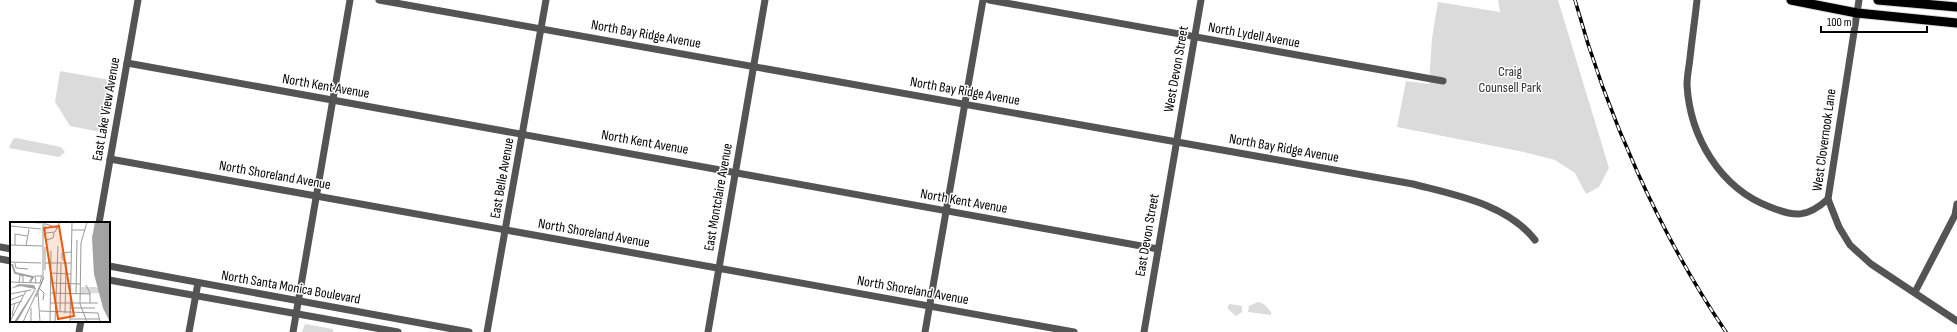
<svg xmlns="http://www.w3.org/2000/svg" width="1957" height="332" font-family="'Sofia Sans Condensed',sans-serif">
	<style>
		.green { fill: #dbdbdb }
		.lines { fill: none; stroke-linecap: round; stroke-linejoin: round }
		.major-casing { stroke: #dbdbdb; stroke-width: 11 }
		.minor { stroke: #545454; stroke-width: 7 }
		.major { stroke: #000; stroke-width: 9 }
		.rail-casing { stroke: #000; stroke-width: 3.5 }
		.rail { stroke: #fff; stroke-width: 2; stroke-dasharray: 6; stroke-linecap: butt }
		.labels { text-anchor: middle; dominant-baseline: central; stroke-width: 3; stroke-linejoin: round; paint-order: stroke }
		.street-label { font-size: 14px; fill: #000; stroke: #fff }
		.park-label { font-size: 14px; fill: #323232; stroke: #fff }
		.inset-river { fill: none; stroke: #a2a2a2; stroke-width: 2 }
		.inset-road { fill: none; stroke: #999; stroke-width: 1 }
		.view { fill: #e8590c; fill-opacity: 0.15; stroke: #e8590c; stroke-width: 2 }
		.inset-edge { fill: none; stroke: #000; stroke-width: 2 }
	</style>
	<rect width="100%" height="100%" fill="#fff"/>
	<g class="green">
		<path d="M 1498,0 L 1558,0 L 1609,168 L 1599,187 L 1586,194 L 1575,173 L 1555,160 L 1524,152 L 1397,127 L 1406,81 L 1429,84 L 1432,38 L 1438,2 L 1500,12 Z"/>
		<path d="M 60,71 L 105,79 L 110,85 L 101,132 L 70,126 L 55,102 Z"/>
		<path d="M 16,138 L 61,147 L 65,152 L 59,157 L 9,148 L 13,139 Z"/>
		<path d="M 1258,302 L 1264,304 L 1271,312 L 1271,315 L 1248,312 L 1249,306 Z"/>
		<path d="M 1230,304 L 1242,306 L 1242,312 L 1236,316 L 1228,309 L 1228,306 Z"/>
		<path d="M 305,324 L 333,329 L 333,332 L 302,332 Z"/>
	</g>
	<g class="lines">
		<defs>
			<g id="major">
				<path d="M 1791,0 L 1857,13 L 1957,23"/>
				<path d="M 1878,0 L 1957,7"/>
			</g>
		</defs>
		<use href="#major" class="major-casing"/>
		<g class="minor">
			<path d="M 379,0 L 1413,184 C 1455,195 1507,204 1535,240"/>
			<path d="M 989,0 L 1443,81"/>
			<path d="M 1697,0 C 1695,19 1692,39 1690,58 C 1689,67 1687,76 1687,85 C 1690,137 1720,188 1770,207 C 1795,217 1807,218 1828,199"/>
			<path d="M 1859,0 L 1828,199 L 1839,227 L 1850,245 L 1871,264 L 1957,321"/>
			<path d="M 127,63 L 1158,249"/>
			<path d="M 110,159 L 1074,332"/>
			<path d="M 99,223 L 138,0"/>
			<path d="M 0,247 L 11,249"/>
			<path d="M 0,259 L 11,261"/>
			<path d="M 109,266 L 469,332"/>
			<path d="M 109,280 L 398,332"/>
			<path d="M 1915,292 L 1955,215 L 1957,204"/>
			<path d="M 79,332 L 81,321"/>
			<path d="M 189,332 L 198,283"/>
			<path d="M 293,332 L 350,0"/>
			<path d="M 487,332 L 546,0"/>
			<path d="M 708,332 L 765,0"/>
			<path d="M 925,332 L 983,0"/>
			<path d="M 1144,332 L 1201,0"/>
		</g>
		<use href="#major" class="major"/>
		<defs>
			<path id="rail" d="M 1575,0 C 1606,113 1660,235 1726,332"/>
		</defs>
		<use href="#rail" class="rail-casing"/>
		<use href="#rail" class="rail"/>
	</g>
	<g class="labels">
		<g class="street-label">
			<text transform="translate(646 34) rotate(10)">North Bay Ridge Avenue</text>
			<text transform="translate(1254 35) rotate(10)">North Lydell Avenue</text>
			<text transform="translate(1176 69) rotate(-80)">West Devon Street</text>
			<text transform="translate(326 86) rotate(10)">North Kent Avenue</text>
			<text transform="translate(965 91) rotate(10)">North Bay Ridge Avenue</text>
			<text transform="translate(106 109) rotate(-80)">East Lake View Avenue</text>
			<text transform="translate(1824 140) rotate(-82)">West Clovernook Lane</text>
			<text transform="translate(645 142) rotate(10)">North Kent Avenue</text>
			<text transform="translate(1284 148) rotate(10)">North Bay Ridge Avenue</text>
			<text transform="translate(275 175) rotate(10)">North Shoreland Avenue</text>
			<text transform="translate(502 178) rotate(-80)">East Belle Avenue</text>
			<text transform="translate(718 197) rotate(-80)">East Montclaire Avenue</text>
			<text transform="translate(964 201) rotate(10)">North Kent Avenue</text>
			<text transform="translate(594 233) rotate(10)">North Shoreland Avenue</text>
			<text transform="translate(1147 235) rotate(-80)">East Devon Street</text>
			<text transform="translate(291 287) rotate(10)">North Santa Monica Boulevard</text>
			<text transform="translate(913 290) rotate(10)">North Shoreland Avenue</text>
		</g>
		<g class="park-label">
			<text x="1510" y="71">Craig<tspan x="1510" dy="16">Counsell Park</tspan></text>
		</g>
	</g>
	<g transform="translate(10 222)">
		<rect width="100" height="100" fill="#fff"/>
		<path d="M 71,65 L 87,65 L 90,71 L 71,72 Z" fill="#dbdbdb"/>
		<path d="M 85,0 L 100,0 L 100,100 L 93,86 L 84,52 L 82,16 ZM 9,62 L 24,63 L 26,67 L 7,100 L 4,100 L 25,67 L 10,64 L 0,67 Z" fill="#a2a2a2"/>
		<path class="inset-river" d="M 2,42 L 5,51 L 23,55 L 20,60"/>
		<path class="inset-road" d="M 15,0 L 31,1M 77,0 L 71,21 L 70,82 L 77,100M 35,1 L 35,15M 36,2 L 48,6M 0,4 L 31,7M 62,8 L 75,8M 36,11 L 45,10 L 50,0M 36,18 L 43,16 L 44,11M 0,23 L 32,24M 5,23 L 5,12 L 17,14M 16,24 L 19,7M 0,40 L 31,41M 5,41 L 6,46 L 18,47M 35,41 L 61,41M 35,48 L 35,25M 41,51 L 61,52M 0,60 L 30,61 L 32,53M 9,61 L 10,53 L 13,54 L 13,60M 26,61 L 25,54 L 31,54M 41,61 L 71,62M 76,63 L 80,71 L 80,81M 30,67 L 34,71 L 33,78M 28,71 L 30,100M 41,71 L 80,72M 0,72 L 21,68M 66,72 L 67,18M 26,75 L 34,55M 0,78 L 13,73M 40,81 L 88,81M 0,83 L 12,79M 60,86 L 85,86M 30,89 L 88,91 L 90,100M 50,90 L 51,42M 55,91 L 56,40 L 52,37 L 52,31 L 61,30M 4,94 L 2,92 L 5,81M 60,97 L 89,97M 0,99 L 16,69M 13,100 L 33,57 L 33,0M 21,100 L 21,86M 40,100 L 41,29M 45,100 L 48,24M 60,100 L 62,0"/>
		<path class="view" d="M 49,4 L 64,94 L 48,97 L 34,6 Z"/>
		<rect width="100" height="100" class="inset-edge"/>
	</g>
	<path d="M1821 26v6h106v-6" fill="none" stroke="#000000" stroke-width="2"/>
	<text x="1827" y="26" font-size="12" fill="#000000" stroke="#ffffff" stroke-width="3" paint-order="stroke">100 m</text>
</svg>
